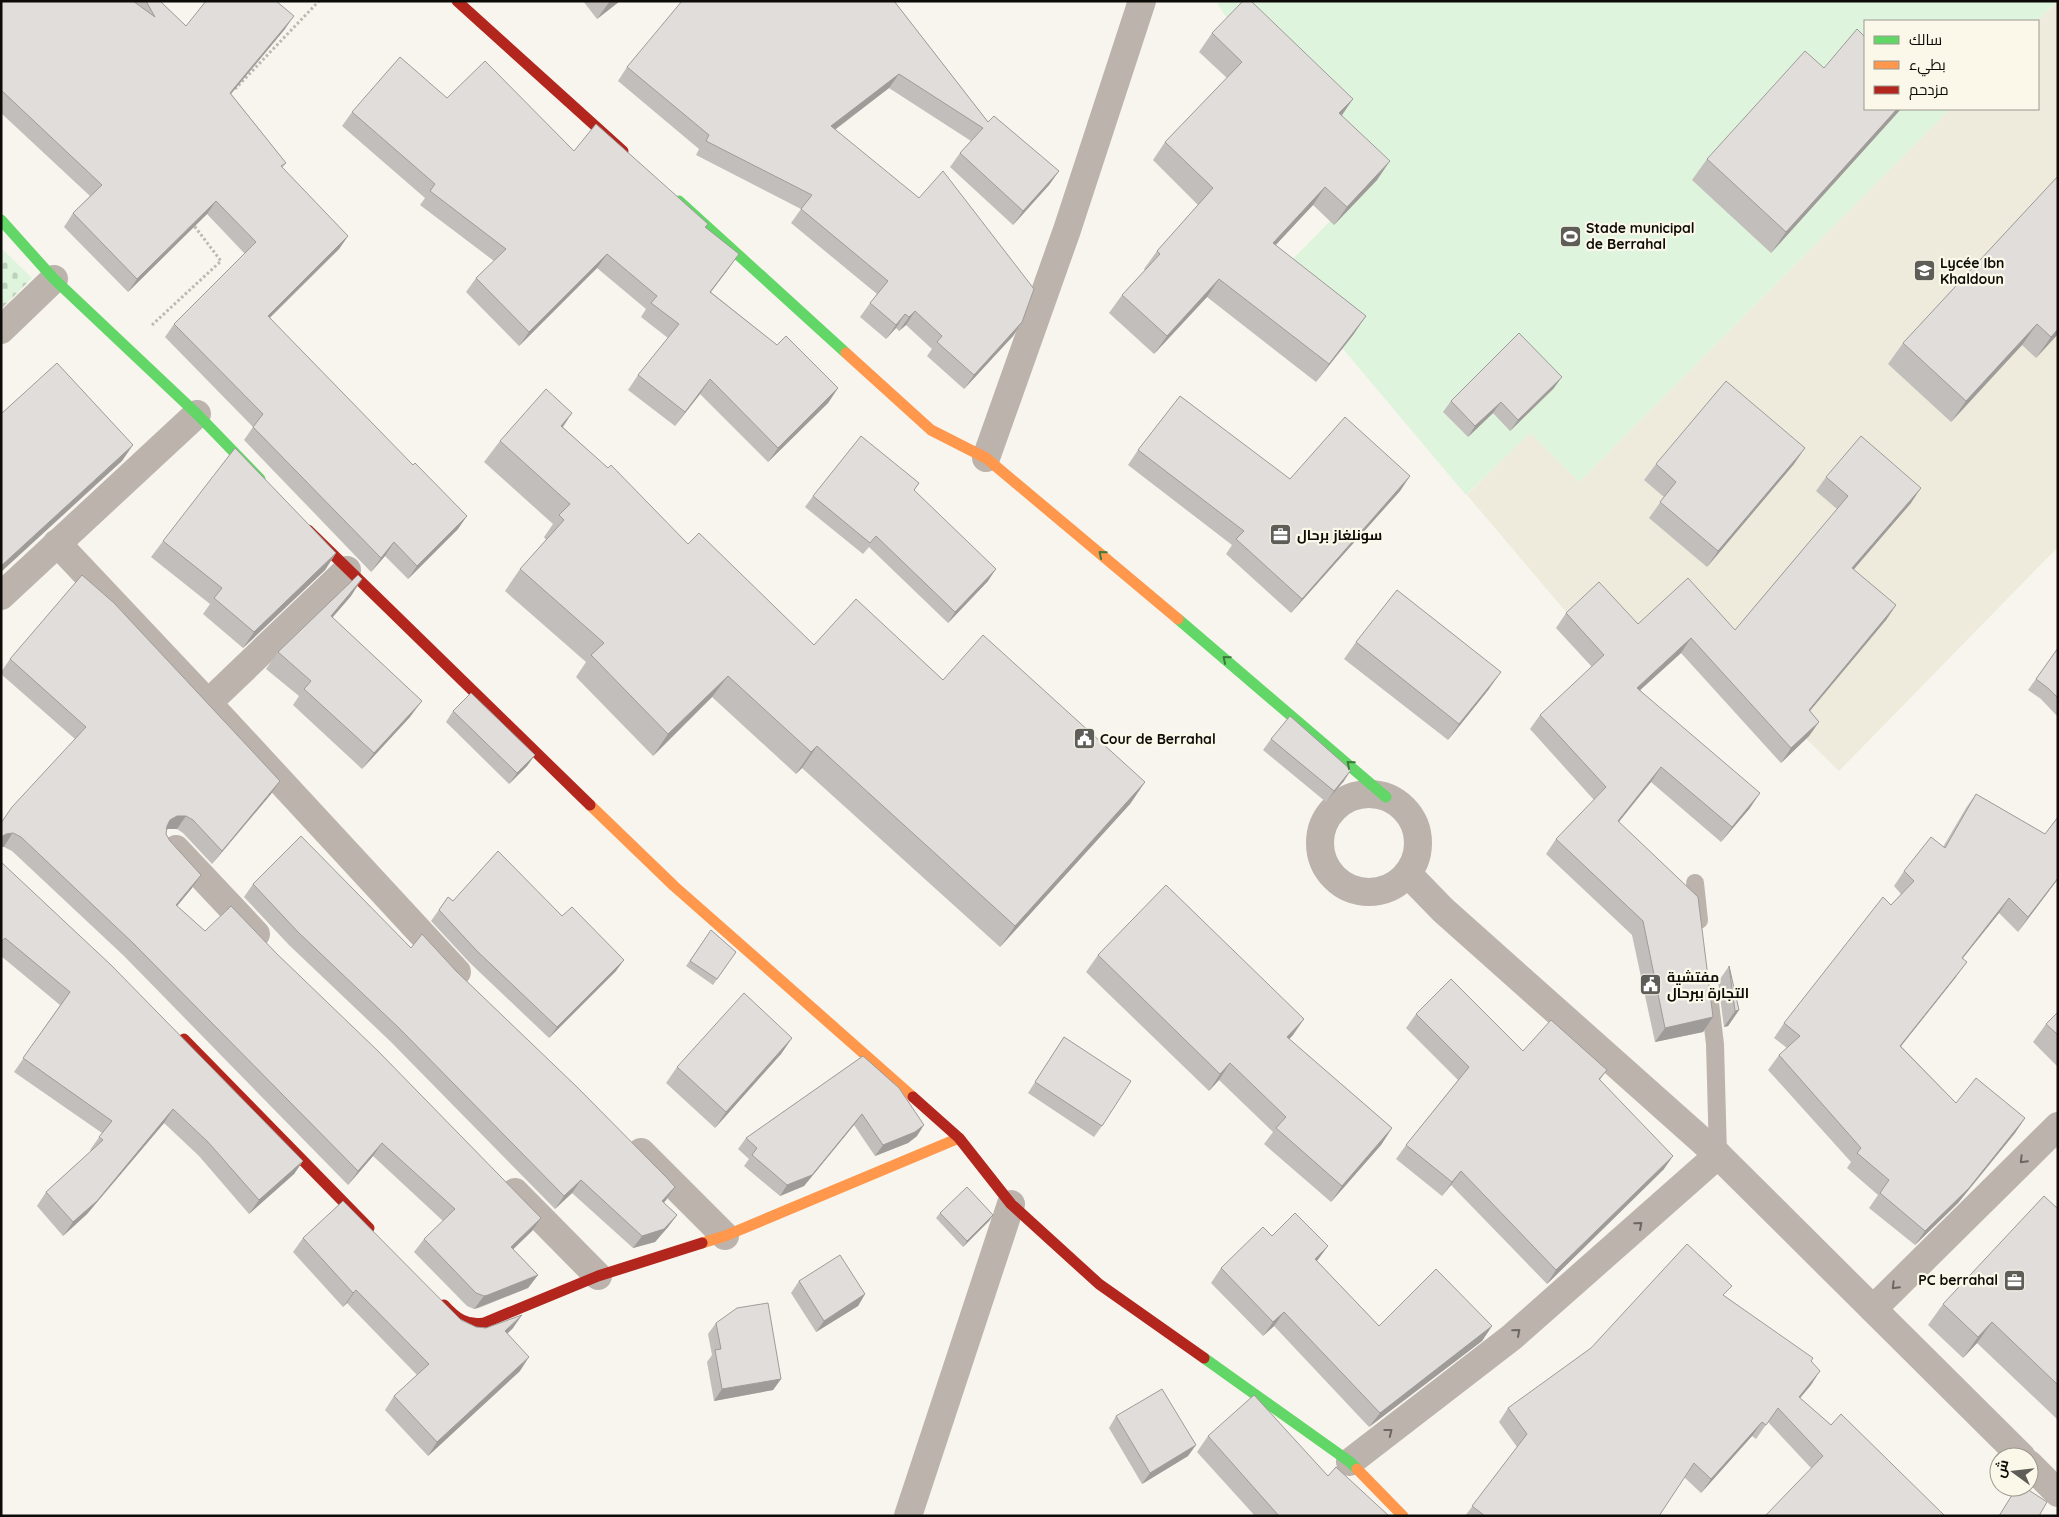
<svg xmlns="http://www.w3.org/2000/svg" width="2059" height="1517" font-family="Quicksand,Cairo,sans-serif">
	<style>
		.built { fill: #eeebdc }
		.cemetery { fill: url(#cemetery-stones) }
		.garden { fill: #def4dc }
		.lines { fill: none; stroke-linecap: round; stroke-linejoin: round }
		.path { stroke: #bcb8b2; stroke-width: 3; stroke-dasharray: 2.5 2.5; stroke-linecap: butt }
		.lane { stroke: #bcb3ad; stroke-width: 18 }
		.street { stroke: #bcb3ad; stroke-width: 28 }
		.fast { stroke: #63d668; stroke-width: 11 }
		.slow { stroke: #ff974d; stroke-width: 11 }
		.jam { stroke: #b3261e; stroke-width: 11 }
		.wall { fill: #c2bebc }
		.shaded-wall { fill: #9e9b99 }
		.building { fill: #e1dddb; stroke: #9e9b99 }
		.oneway { stroke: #3c7b3c }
		.oneway2 { stroke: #6d6762 }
		.labels { text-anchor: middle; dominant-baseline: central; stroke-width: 4.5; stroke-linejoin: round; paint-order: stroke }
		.poi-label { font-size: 14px; font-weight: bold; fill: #0c0b07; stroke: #fbf8e9; text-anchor: start }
	</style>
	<defs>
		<pattern id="cemetery-stones" width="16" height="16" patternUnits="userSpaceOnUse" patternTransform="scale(1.25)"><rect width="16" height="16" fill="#def4dc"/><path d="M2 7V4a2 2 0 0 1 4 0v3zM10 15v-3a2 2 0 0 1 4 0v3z" fill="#bdd0bb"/></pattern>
	</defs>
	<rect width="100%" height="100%" fill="#f7f5ed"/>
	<path class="built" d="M 2058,1 L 2058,547 L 1839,771 L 1677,612 L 1610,664 L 1467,495 L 1530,432 L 1579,482 L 1950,109 L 2038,109 L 2037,21 Z"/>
	<path class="cemetery" d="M 1,248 L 32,278 L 1,309 Z"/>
	<path class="garden" d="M 1219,1 L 2057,1 L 2037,21 L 1865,21 L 1865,109 L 1950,109 L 1579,482 L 1530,433 L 1466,495 L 1279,273 L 1352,199 L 1218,5 Z"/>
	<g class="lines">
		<g class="path">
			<path d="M 235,89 L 319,1"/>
			<path d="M 152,325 L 221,261 L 192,223"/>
		</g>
		<g class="lane">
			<path d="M 1695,883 L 1699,920"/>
			<path d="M 1709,995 L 1715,1044 L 1718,1155"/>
		</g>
		<g class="street">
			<path d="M 1,330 L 54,279"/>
			<path d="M 986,458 L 1067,230 L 1142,1"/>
			<path d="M 57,543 L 208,703 L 457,972"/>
			<path d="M 1,596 L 197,414"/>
			<path d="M 208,703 L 347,570"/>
			<circle cx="1369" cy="843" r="49"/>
			<path d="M 176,849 L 256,934"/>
			<path d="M 1408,874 L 1443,910 L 1718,1155 L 2022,1457"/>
			<path d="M 641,1152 L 725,1236"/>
			<path d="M 515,1192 L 598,1276"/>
			<path d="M 1873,1309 L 2058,1126"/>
			<path d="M 1350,1462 L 1512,1337 L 1718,1155"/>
			<path d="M 2029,1464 L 2058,1493"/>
			<path d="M 908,1516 L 1011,1204"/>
		</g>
		<g class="fast">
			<path d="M 679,201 L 846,353"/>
			<path d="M 1,220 L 54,279 L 197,414 L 260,479"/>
			<path d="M 1178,619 L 1386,797"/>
			<path d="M 1204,1358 L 1350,1462 L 1357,1469"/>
		</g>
		<g class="slow">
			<path d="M 846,353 L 931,430 L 986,458 L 1178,619"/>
			<path d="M 590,805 L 674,886 L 913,1097"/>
			<path d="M 702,1243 L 725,1236 L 959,1138"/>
			<path d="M 1357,1469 L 1403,1516"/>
		</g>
		<g class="jam">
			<path d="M 457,1 L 623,151"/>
			<path d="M 308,530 L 590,805"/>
			<path d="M 184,1039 L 369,1228"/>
			<path d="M 913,1097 L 959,1138 L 1011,1204 L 1099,1284 L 1204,1358"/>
			<path d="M 444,1305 C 456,1318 466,1326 484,1323 L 598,1276 L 702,1243"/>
		</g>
	</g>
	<g class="wall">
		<path d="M 1,1 L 160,1 L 186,26 L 285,29 L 231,94 L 286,163 L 282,168 L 348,236 L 339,249 L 270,318 L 458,529 L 408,579 L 385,556 L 371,572 L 244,440 L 253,427 L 165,337 L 174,324 L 245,254 L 207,214 L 128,292 L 64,227 L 73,213 L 90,196 L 1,113 Z"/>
		<path d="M 583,1 L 620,1 L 597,19 Z"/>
		<path d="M 894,1 L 988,122 L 1059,171 L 1049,185 L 1013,225 L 950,167 L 960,153 L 971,141 L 889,88 L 835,130 L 1022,322 L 1013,336 L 964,389 L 927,356 L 932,349 L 906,325 L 899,331 L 896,328 L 886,339 L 860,317 L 870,303 L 877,294 L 791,223 L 801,209 L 696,155 L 699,149 L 618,81 L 627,67 Z"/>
		<path d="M 1212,33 L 1342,115 L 1377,180 L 1334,225 L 1313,205 L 1275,245 L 1366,316 L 1353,335 L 1316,382 L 1207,297 L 1154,354 L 1109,313 L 1122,295 L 1145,270 L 1144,269 L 1157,251 L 1198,205 L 1153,160 L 1165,142 L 1227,78 L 1199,52 Z"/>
		<path d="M 1824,68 L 1865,109 L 1901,109 L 1771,253 L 1692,180 L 1707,159 Z"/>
		<path d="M 447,98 L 574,151 L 705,228 L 729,268 L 711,292 L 777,345 L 838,388 L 828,403 L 768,462 L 700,394 L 675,426 L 628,390 L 638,375 L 668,338 L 641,317 L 646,309 L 597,268 L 519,346 L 466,292 L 476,278 L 494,261 L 420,205 L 425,198 L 342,126 L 352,112 Z"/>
		<path d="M 2058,176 L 2058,334 L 2036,358 L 2022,345 L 1951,422 L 1888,364 L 1903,343 Z"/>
		<path d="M 1554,388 L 1510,431 L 1493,413 L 1468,437 L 1443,412 L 1451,401 Z"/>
		<path d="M 572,413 L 563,427 L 688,544 L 814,645 L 943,680 L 1145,782 L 1130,804 L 1000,947 L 802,768 L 796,774 L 712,697 L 653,756 L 576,677 L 586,662 L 505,591 L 520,569 L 546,540 L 544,537 L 553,524 L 484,462 L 500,441 Z"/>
		<path d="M 1138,450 L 1290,479 L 1410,476 L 1400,491 L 1291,613 L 1226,554 L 1232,545 L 1128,465 Z"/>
		<path d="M 1656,464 L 1794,464 L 1707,567 L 1649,518 L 1664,497 L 1644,480 Z"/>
		<path d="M 1826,477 L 1911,503 L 1853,570 L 1896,605 L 1886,620 L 1810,711 L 1819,722 L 1809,736 L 1781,763 L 1681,653 L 1640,690 L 1750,808 L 1721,842 L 1651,782 L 1619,822 L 1713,1017 L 1703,1032 L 1655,1042 L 1632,935 L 1546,854 L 1556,839 L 1594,800 L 1530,729 L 1540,715 L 1592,667 L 1556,628 L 1566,613 L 1638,624 L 1735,630 L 1837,509 L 1816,491 Z"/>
		<path d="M 919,483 L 914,490 L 988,581 L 948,623 L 869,547 L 863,554 L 805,507 L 813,496 Z"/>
		<path d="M 163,541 L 336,553 L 325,570 L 243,648 L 203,614 L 210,604 L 151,557 Z"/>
		<path d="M 351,596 L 332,617 L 410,717 L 362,769 L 293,705 L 299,696 L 266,669 L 278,652 Z"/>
		<path d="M 1356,642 L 1489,689 L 1448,740 L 1344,659 Z"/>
		<path d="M 2058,648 L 2058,717 L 2041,699 L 2028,690 Z"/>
		<path d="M 10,659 L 271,794 L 212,864 L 183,833 L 177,829 L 168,829 L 166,830 L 166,834 L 192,888 L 177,906 L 532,1231 L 513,1249 L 538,1275 L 528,1288 L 479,1308 L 474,1309 L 467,1306 L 414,1252 L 424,1239 L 443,1221 L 373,1156 L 348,1185 L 124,956 L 12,851 L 4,847 L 75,739 L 1,674 L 1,672 Z"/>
		<path d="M 453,711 L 535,755 L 527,766 L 509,784 L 446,722 Z"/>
		<path d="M 1271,739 L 1344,781 L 1326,802 L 1263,750 Z"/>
		<path d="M 1976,794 L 2045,834 L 2058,817 L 2058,879 L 2018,932 L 1999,913 L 1962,959 L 1956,977 L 1901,1046 L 1956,1103 L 2025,1118 L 2015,1133 L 1958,1203 L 1915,1245 L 1869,1208 L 1878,1195 L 1847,1168 L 1851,1162 L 1768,1070 L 1779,1055 L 1787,1048 L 1774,1038 L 1784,1023 L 1901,894 L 1894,886 L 1904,871 L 1943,847 L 1966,808 Z"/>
		<path d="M 1,862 L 303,1161 L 294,1174 L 249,1214 L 199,1156 L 164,1123 L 87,1214 L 63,1236 L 37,1206 L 46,1192 L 91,1151 L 90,1150 L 102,1133 L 14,1072 L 60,1005 L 1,956 Z"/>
		<path d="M 253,884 L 411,948 L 456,971 L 675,1187 L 664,1203 L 677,1215 L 668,1227 L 655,1242 L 633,1248 L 572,1193 L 555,1209 L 391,1042 L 289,945 L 244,897 Z"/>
		<path d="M 448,897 L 453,901 L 616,971 L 549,1038 L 469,962 L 431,921 Z"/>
		<path d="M 711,930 L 736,952 L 713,985 L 686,966 Z"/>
		<path d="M 1098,955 L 1293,1035 L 1289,1039 L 1392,1128 L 1381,1145 L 1331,1202 L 1264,1144 L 1273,1132 L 1219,1080 L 1209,1091 L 1086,972 Z"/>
		<path d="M 1729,966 L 1739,1010 L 1728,1026 L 1724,1027 L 1718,982 Z"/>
		<path d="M 2058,1012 L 2058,1067 L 2033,1042 L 2046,1024 Z"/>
		<path d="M 1416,1014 L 1523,1051 L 1607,1070 L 1600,1080 L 1664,1169 L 1547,1284 L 1451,1185 L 1442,1196 L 1396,1159 L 1406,1145 L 1458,1080 L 1406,1028 Z"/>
		<path d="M 1064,1037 L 1102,1126 L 1094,1137 L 1028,1093 Z"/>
		<path d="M 792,1038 L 781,1054 L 715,1128 L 666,1083 L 677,1067 Z"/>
		<path d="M 863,1056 L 917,1136 L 908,1143 L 875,1156 L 854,1125 L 804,1186 L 780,1196 L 744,1166 L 749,1159 L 738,1149 L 746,1138 Z"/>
		<path d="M 2058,1209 L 2058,1420 L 1977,1343 L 1963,1358 L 1928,1325 L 1943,1304 Z"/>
		<path d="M 940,1213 L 993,1215 L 989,1221 L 963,1247 L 936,1218 Z"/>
		<path d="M 1272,1236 L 1317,1261 L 1379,1326 L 1492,1326 L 1482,1341 L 1369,1427 L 1274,1326 L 1263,1336 L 1211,1283 L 1221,1268 Z"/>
		<path d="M 303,1238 L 476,1327 L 486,1328 L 513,1328 L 507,1333 L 520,1371 L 428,1456 L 385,1410 L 394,1396 L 417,1375 L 347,1303 L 343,1307 L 293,1252 Z"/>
		<path d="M 799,1281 L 865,1294 L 858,1306 L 816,1332 L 791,1293 Z"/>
		<path d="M 1725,1296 L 1811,1361 L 1811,1385 L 1800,1398 L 1831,1425 L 1945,1516 L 1811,1468 L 1768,1422 L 1756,1439 L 1752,1436 L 1701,1493 L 1684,1477 L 1659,1516 L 1465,1516 L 1517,1447 L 1499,1422 L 1508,1408 Z"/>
		<path d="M 716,1323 L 781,1379 L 773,1390 L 714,1401 L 707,1362 L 712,1355 L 708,1334 Z"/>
		<path d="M 1116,1416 L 1188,1456 L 1142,1484 L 1109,1428 Z"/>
		<path d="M 1208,1436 L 1328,1476 L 1389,1516 L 1255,1516 L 1197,1452 Z"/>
	</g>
	<g class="shaded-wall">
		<path d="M 610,1 L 620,1 L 597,19 Z"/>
		<path d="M 294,16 L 285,29 L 220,107 L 230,93 Z"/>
		<path d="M 899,74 L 889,88 L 821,140 L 831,126 Z"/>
		<path d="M 1353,99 L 1340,118 L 1339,113 Z"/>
		<path d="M 1897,109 L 1901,109 L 1771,253 L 1786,232 Z"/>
		<path d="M 1390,161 L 1377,180 L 1334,225 L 1347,207 Z"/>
		<path d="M 1059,171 L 1049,185 L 1013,225 L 1023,211 Z"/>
		<path d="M 1325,187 L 1313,205 L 1260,262 L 1273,243 Z"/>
		<path d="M 216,201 L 207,214 L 128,292 L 137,279 Z"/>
		<path d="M 348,236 L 339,249 L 258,329 L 268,316 Z"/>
		<path d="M 607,254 L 597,268 L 519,346 L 529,332 Z"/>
		<path d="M 739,254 L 729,268 L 700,306 L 710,292 Z"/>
		<path d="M 1219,279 L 1207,297 L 1154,354 L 1167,336 Z"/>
		<path d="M 915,311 L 906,325 L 899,331 L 909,317 Z"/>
		<path d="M 905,314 L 896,328 L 886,339 L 896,325 Z"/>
		<path d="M 1366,316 L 1353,335 L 1316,382 L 1329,364 Z"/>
		<path d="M 1022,322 L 1013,336 L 964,389 L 974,375 Z"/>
		<path d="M 2037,324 L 2022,345 L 1951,422 L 1966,401 Z"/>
		<path d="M 2058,329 L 2058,334 L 2036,358 L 2051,337 Z"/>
		<path d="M 1562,377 L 1554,388 L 1510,431 L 1518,420 Z"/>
		<path d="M 710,379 L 700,394 L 675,426 L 685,412 Z"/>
		<path d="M 838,388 L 828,403 L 768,462 L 778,448 Z"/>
		<path d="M 1501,402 L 1493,413 L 1468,437 L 1475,426 Z"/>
		<path d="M 572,413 L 557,435 L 561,426 Z"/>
		<path d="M 133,445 L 122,461 L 1,572 L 1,566 Z"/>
		<path d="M 1805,448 L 1794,464 L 1707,567 L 1718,551 Z"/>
		<path d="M 1410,476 L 1400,491 L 1291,613 L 1302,599 Z"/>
		<path d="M 1921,488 L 1911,503 L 1842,583 L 1852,568 Z"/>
		<path d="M 467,516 L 458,529 L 408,579 L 417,566 Z"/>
		<path d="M 394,542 L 385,556 L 371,572 L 381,558 Z"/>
		<path d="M 336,553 L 325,570 L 243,648 L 254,632 Z"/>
		<path d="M 996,569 L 988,581 L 948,623 L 955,612 Z"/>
		<path d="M 362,579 L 351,596 L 320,632 L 331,616 Z"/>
		<path d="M 1896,605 L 1886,620 L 1798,725 L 1809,710 Z"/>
		<path d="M 1691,638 L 1681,653 L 1627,702 L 1637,688 Z"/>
		<path d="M 1501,672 L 1489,689 L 1448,740 L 1459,724 Z"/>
		<path d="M 728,676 L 712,697 L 653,756 L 668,734 Z"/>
		<path d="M 422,701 L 410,717 L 362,769 L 374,753 Z"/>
		<path d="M 1819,722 L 1809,736 L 1781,763 L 1791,748 Z"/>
		<path d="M 817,746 L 802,768 L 796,774 L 811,752 Z"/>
		<path d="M 535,755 L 527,766 L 509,784 L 517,773 Z"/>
		<path d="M 1661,767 L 1651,782 L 1608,835 L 1618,821 Z"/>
		<path d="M 1351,770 L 1344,781 L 1326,802 L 1334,791 Z"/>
		<path d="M 280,781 L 271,794 L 212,864 L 222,851 Z"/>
		<path d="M 1145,782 L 1130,804 L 1000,947 L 1015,926 Z"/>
		<path d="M 1760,793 L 1750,808 L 1721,842 L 1732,827 Z"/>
		<path d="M 177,816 L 186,816 L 177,829 L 168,829 L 161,833 L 170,820 Z"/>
		<path d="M 13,833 L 4,847 L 1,847 L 1,837 L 6,834 Z"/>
		<path d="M 201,875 L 192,888 L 167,918 L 176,905 Z"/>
		<path d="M 2058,878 L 2058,879 L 2018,932 L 2028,917 Z"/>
		<path d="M 2009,898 L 1999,913 L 1951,973 L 1962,958 Z"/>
		<path d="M 624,960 L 616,971 L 549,1038 L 557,1027 Z"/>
		<path d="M 1967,962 L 1956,977 L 1890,1060 L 1900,1046 Z"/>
		<path d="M 1739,1010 L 1728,1026 L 1724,1027 L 1735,1011 Z"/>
		<path d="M 1713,1017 L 1703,1032 L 1655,1042 L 1665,1028 Z"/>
		<path d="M 1304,1019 L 1293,1035 L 1276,1053 L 1287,1037 Z"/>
		<path d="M 792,1038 L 781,1054 L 715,1128 L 726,1112 Z"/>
		<path d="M 1230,1063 L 1219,1080 L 1209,1091 L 1220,1074 Z"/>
		<path d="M 173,1109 L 164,1123 L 87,1214 L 63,1236 L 73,1222 Z"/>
		<path d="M 862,1114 L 854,1125 L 804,1186 L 780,1196 L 787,1185 Z"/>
		<path d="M 2025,1118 L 2015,1133 L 1958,1203 L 1915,1245 L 1925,1231 Z"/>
		<path d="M 924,1125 L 917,1136 L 908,1143 L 875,1156 L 883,1145 Z"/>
		<path d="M 1392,1128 L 1381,1145 L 1331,1202 L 1342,1186 Z"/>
		<path d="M 382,1143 L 373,1156 L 348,1185 L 358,1171 Z"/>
		<path d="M 1673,1156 L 1664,1169 L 1547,1284 L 1556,1270 Z"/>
		<path d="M 303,1161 L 294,1174 L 249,1214 L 259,1200 Z"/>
		<path d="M 1461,1171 L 1451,1185 L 1442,1196 L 1452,1182 Z"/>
		<path d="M 581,1180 L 572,1193 L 555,1209 L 564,1196 Z"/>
		<path d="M 675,1187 L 666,1200 L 653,1214 L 662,1201 Z"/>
		<path d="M 677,1215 L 668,1227 L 655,1242 L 633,1248 L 642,1236 Z"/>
		<path d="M 993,1215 L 989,1221 L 963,1247 L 967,1241 Z"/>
		<path d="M 541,1218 L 532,1231 L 502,1260 L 511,1247 Z"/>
		<path d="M 1328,1246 L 1317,1261 L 1315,1259 Z"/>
		<path d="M 538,1275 L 528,1288 L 474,1309 L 484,1296 Z"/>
		<path d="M 356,1290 L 347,1303 L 343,1307 L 353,1293 Z"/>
		<path d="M 865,1294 L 858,1306 L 816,1332 L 824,1321 Z"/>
		<path d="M 1284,1312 L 1274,1326 L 1263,1336 L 1273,1322 Z"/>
		<path d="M 522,1315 L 513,1328 L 496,1345 L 505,1331 Z"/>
		<path d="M 1992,1322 L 1977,1343 L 1963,1358 L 1978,1337 Z"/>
		<path d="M 1492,1326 L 1482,1341 L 1369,1427 L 1380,1413 Z"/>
		<path d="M 529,1357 L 520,1371 L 428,1456 L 437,1442 Z"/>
		<path d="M 1820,1371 L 1811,1385 L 1789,1411 L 1799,1397 Z"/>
		<path d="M 781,1379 L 773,1390 L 714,1401 L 722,1389 Z"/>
		<path d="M 1762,1422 L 1752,1436 L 1701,1493 L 1711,1479 Z"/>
		<path d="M 1196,1445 L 1188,1456 L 1142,1484 L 1150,1473 Z"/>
	</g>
	<g class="building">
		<path d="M 1,1 L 133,1 L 155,17 L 146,1 L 160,1 L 186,26 L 206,1 L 276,1 L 294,16 L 230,93 L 286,163 L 281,166 L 348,236 L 268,316 L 413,465 L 415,463 L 467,516 L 417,566 L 394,542 L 381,558 L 253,427 L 263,414 L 174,324 L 256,242 L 216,201 L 137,279 L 73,213 L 102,185 L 1,90 Z"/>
		<path d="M 682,1 L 894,1 L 988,122 L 994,116 L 1059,171 L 1023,211 L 960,153 L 983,128 L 899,74 L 831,126 L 919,198 L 943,171 L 1034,289 L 1022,322 L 974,375 L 937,342 L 942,336 L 915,311 L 909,317 L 905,314 L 896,325 L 870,303 L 888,281 L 801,209 L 812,195 L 706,141 L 709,135 L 627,67 Z"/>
		<path d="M 1243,1 L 1251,1 L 1353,99 L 1339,113 L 1390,161 L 1347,207 L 1325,187 L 1273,243 L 1366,316 L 1329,364 L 1219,279 L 1167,336 L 1122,295 L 1160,254 L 1157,251 L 1213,188 L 1165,142 L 1242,62 L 1212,33 Z"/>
		<path d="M 1857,29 L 1865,37 L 1865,109 L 1897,109 L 1786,232 L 1707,159 L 1805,51 L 1824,68 Z"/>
		<path d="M 400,57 L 447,98 L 485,61 L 574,151 L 596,124 L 708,224 L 705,227 L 739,254 L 710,292 L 777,345 L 786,336 L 838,388 L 778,448 L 710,379 L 685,412 L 638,375 L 679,324 L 651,303 L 657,296 L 607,254 L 529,332 L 476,278 L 506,249 L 430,191 L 435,184 L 352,112 Z"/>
		<path d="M 2058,176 L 2058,329 L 2051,337 L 2037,324 L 1966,401 L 1903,343 Z"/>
		<path d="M 1519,333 L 1562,377 L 1518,420 L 1501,402 L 1475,426 L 1451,401 Z"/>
		<path d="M 57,363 L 133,445 L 1,566 L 1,414 Z"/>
		<path d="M 1726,381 L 1805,448 L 1718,551 L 1660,502 L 1676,482 L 1656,464 Z"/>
		<path d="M 546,389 L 572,413 L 561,426 L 608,468 L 611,465 L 688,544 L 699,533 L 814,645 L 856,599 L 943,680 L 983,635 L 1145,782 L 1015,926 L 817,746 L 811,752 L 728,676 L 668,734 L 591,655 L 604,643 L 520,569 L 564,520 L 559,515 L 570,504 L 500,441 Z"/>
		<path d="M 1180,396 L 1290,479 L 1345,417 L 1410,476 L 1302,599 L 1236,539 L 1244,531 L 1138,450 Z"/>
		<path d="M 861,436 L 919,483 L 914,490 L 996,569 L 955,612 L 876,536 L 870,543 L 813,496 Z"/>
		<path d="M 1861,436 L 1921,488 L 1852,568 L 1896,605 L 1809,710 L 1819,722 L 1791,748 L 1691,638 L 1637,688 L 1760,793 L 1732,827 L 1661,767 L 1618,821 L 1698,897 L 1713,1017 L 1665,1028 L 1643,921 L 1556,839 L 1606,787 L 1540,715 L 1604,655 L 1566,613 L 1599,582 L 1638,624 L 1688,578 L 1735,630 L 1848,496 L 1826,477 Z"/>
		<path d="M 235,448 L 336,553 L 254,632 L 214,598 L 222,588 L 163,541 Z"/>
		<path d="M 82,575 L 114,603 L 280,781 L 222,851 L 193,820 L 186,816 L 177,816 L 170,820 L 167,826 L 166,834 L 170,841 L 201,875 L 176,905 L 205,931 L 231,906 L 277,954 L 378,1051 L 541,1218 L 511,1247 L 538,1275 L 488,1295 L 484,1296 L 476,1293 L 424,1239 L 455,1209 L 382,1143 L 358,1171 L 133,943 L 21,837 L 13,833 L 6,834 L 1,837 L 1,823 L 12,807 L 86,727 L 10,659 Z"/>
		<path d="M 358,575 L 362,579 L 331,616 L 422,701 L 374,753 L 304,689 L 311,681 L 278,652 Z"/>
		<path d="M 1397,590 L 1501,672 L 1459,724 L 1356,642 Z"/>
		<path d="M 2058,648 L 2058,698 L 2049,689 L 2036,679 Z"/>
		<path d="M 471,693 L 535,755 L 517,773 L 453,711 Z"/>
		<path d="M 1290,716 L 1351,770 L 1334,791 L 1271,739 Z"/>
		<path d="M 1976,794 L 2045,834 L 2058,817 L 2058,878 L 2028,917 L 2009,898 L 1962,958 L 1967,962 L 1900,1046 L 1956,1103 L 1976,1078 L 2025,1118 L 1969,1188 L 1925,1231 L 1880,1193 L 1889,1180 L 1857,1153 L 1861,1148 L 1779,1055 L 1800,1036 L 1784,1023 L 1883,897 L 1891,905 L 1914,881 L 1904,871 L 1931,837 L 1945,848 Z"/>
		<path d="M 301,836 L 411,948 L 422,934 L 456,971 L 578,1088 L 667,1178 L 675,1187 L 662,1201 L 677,1215 L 664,1229 L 642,1236 L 581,1180 L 564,1196 L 400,1029 L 298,932 L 253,884 Z"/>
		<path d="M 498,851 L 562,916 L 572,907 L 624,960 L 557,1027 L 477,951 L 439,910 L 448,897 L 453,901 Z"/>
		<path d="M 1,862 L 111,965 L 303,1161 L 259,1200 L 208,1142 L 173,1109 L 97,1201 L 73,1222 L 46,1192 L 103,1140 L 99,1137 L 112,1121 L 23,1058 L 70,992 L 5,938 L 1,942 Z"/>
		<path d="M 1166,885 L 1304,1019 L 1287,1037 L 1392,1128 L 1342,1186 L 1276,1128 L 1286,1117 L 1230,1063 L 1220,1074 L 1098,955 Z"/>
		<path d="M 711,930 L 736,952 L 717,979 L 690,961 Z"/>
		<path d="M 1729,966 L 1739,1010 L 1735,1011 Z"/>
		<path d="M 1451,979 L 1523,1051 L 1551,1020 L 1607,1070 L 1599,1079 L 1673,1156 L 1556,1270 L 1461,1171 L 1452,1182 L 1406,1145 L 1469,1067 L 1416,1014 Z"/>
		<path d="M 744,993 L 792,1038 L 726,1112 L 677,1067 Z"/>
		<path d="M 2058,1012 L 2058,1035 L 2046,1024 Z"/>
		<path d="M 1064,1037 L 1131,1081 L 1102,1126 L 1035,1082 Z"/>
		<path d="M 863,1056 L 899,1088 L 924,1125 L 915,1132 L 883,1145 L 862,1114 L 812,1175 L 787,1185 L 752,1155 L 757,1148 L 746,1138 Z"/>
		<path d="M 967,1187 L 993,1215 L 967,1241 L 940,1213 Z"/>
		<path d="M 2044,1196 L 2058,1209 L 2058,1385 L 1992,1322 L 1978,1337 L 1943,1304 Z"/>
		<path d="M 343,1201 L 461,1320 L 476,1327 L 486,1328 L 522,1315 L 505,1331 L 529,1357 L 437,1442 L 394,1396 L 429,1364 L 356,1290 L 353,1293 L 303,1238 Z"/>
		<path d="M 1295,1213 L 1328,1246 L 1315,1259 L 1379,1326 L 1436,1269 L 1492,1326 L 1380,1413 L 1284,1312 L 1273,1322 L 1221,1268 L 1263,1227 L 1272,1236 Z"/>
		<path d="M 1687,1244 L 1732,1286 L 1723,1295 L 1813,1358 L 1811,1361 L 1820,1371 L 1799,1397 L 1831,1425 L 1841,1414 L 1945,1516 L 1765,1516 L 1823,1456 L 1778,1408 L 1766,1425 L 1762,1422 L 1711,1479 L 1694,1463 L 1659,1516 L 1485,1516 L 1472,1506 L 1527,1434 L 1508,1408 L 1591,1348 Z"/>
		<path d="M 840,1255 L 865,1294 L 824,1321 L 799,1281 Z"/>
		<path d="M 768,1303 L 781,1379 L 722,1389 L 715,1350 L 721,1349 L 716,1323 L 737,1308 Z"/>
		<path d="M 1162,1389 L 1196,1445 L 1150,1473 L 1116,1416 Z"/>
		<path d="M 1254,1395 L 1328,1476 L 1336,1467 L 1389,1516 L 1279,1516 L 1208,1436 Z"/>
		<path d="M 2017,1487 L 2024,1487 L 2047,1502 L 2039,1516 L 1999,1516 Z"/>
	</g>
	<defs><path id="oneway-chevron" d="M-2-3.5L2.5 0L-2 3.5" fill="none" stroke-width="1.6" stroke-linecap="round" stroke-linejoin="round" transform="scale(1.25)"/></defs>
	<g class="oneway">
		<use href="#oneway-chevron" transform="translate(1102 554) rotate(-140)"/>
		<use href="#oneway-chevron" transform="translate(1226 659) rotate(-140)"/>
		<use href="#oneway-chevron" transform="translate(1350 764) rotate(-139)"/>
	</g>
	<g class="oneway2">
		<use href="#oneway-chevron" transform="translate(2023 1160) rotate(135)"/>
		<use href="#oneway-chevron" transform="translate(1639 1225) rotate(-41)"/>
		<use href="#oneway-chevron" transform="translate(1895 1286) rotate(135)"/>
		<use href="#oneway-chevron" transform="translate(1517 1332) rotate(-41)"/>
		<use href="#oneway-chevron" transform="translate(1389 1432) rotate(-38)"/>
	</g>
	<defs>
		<symbol id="stadium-square" viewBox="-11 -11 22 22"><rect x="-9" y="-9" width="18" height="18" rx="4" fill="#5e5d58" stroke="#fbf8e9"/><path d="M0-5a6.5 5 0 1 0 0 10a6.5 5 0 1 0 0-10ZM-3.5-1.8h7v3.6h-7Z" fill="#fff"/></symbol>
		<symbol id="school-square" viewBox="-11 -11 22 22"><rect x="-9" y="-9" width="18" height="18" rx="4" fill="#5e5d58" stroke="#fbf8e9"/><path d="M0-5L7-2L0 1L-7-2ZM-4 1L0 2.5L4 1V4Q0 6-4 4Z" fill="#fff"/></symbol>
		<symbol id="office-square" viewBox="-11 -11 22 22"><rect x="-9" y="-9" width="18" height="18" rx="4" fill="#5e5d58" stroke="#fbf8e9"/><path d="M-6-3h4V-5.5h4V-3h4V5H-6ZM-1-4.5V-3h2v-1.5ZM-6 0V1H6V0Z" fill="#fff"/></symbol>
		<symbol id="civic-square" viewBox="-11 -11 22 22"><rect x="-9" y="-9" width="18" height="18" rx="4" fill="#5e5d58" stroke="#fbf8e9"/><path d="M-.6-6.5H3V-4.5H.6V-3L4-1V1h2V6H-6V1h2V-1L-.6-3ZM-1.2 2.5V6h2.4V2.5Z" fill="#fff"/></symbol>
	</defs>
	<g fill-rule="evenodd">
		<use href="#stadium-square" x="1558" y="224" width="25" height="25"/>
		<use href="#school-square" x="1912" y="258" width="25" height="25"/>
		<use href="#office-square" x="1268" y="522" width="25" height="25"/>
		<use href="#civic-square" x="1072" y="726" width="25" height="25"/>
		<use href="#civic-square" x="1638" y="972" width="25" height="25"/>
		<use href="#office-square" x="2002" y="1268" width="25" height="25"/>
	</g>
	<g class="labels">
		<g class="poi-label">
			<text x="1586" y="228">Stade municipal<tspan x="1586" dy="16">de Berrahal</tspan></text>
			<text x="1940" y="263">Lycée Ibn<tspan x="1940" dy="16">Khaldoun</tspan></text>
			<text x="1297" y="535">سونلغاز برحال</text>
			<text x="1100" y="739">Cour de Berrahal</text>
			<text x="1667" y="977">مفتشية<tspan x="1667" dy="16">التجارة ببرحال</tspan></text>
			<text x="1998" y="1280" text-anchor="end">PC berrahal</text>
		</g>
	</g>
	<rect width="2059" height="1517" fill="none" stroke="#0c0b07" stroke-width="5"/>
	<rect x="1864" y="20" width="175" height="90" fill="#fbf8e9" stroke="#9b998f"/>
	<rect x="1874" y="36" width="25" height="8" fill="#63d668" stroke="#9b998f"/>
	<text x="1909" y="45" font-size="15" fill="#0c0b07">سالك</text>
	<rect x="1874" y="61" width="25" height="8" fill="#ff974d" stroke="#9b998f"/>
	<text x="1909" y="70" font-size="15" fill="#0c0b07">بطيء</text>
	<rect x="1874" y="86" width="25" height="8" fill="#b3261e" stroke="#9b998f"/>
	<text x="1909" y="95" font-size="15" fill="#0c0b07">مزدحم</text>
	<g transform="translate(2014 1472) rotate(285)"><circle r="24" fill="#fbf8e9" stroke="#9b998f"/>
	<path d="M0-4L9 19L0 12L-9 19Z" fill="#5e5d58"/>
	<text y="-8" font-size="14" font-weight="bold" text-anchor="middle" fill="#0c0b07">ش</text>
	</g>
</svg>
